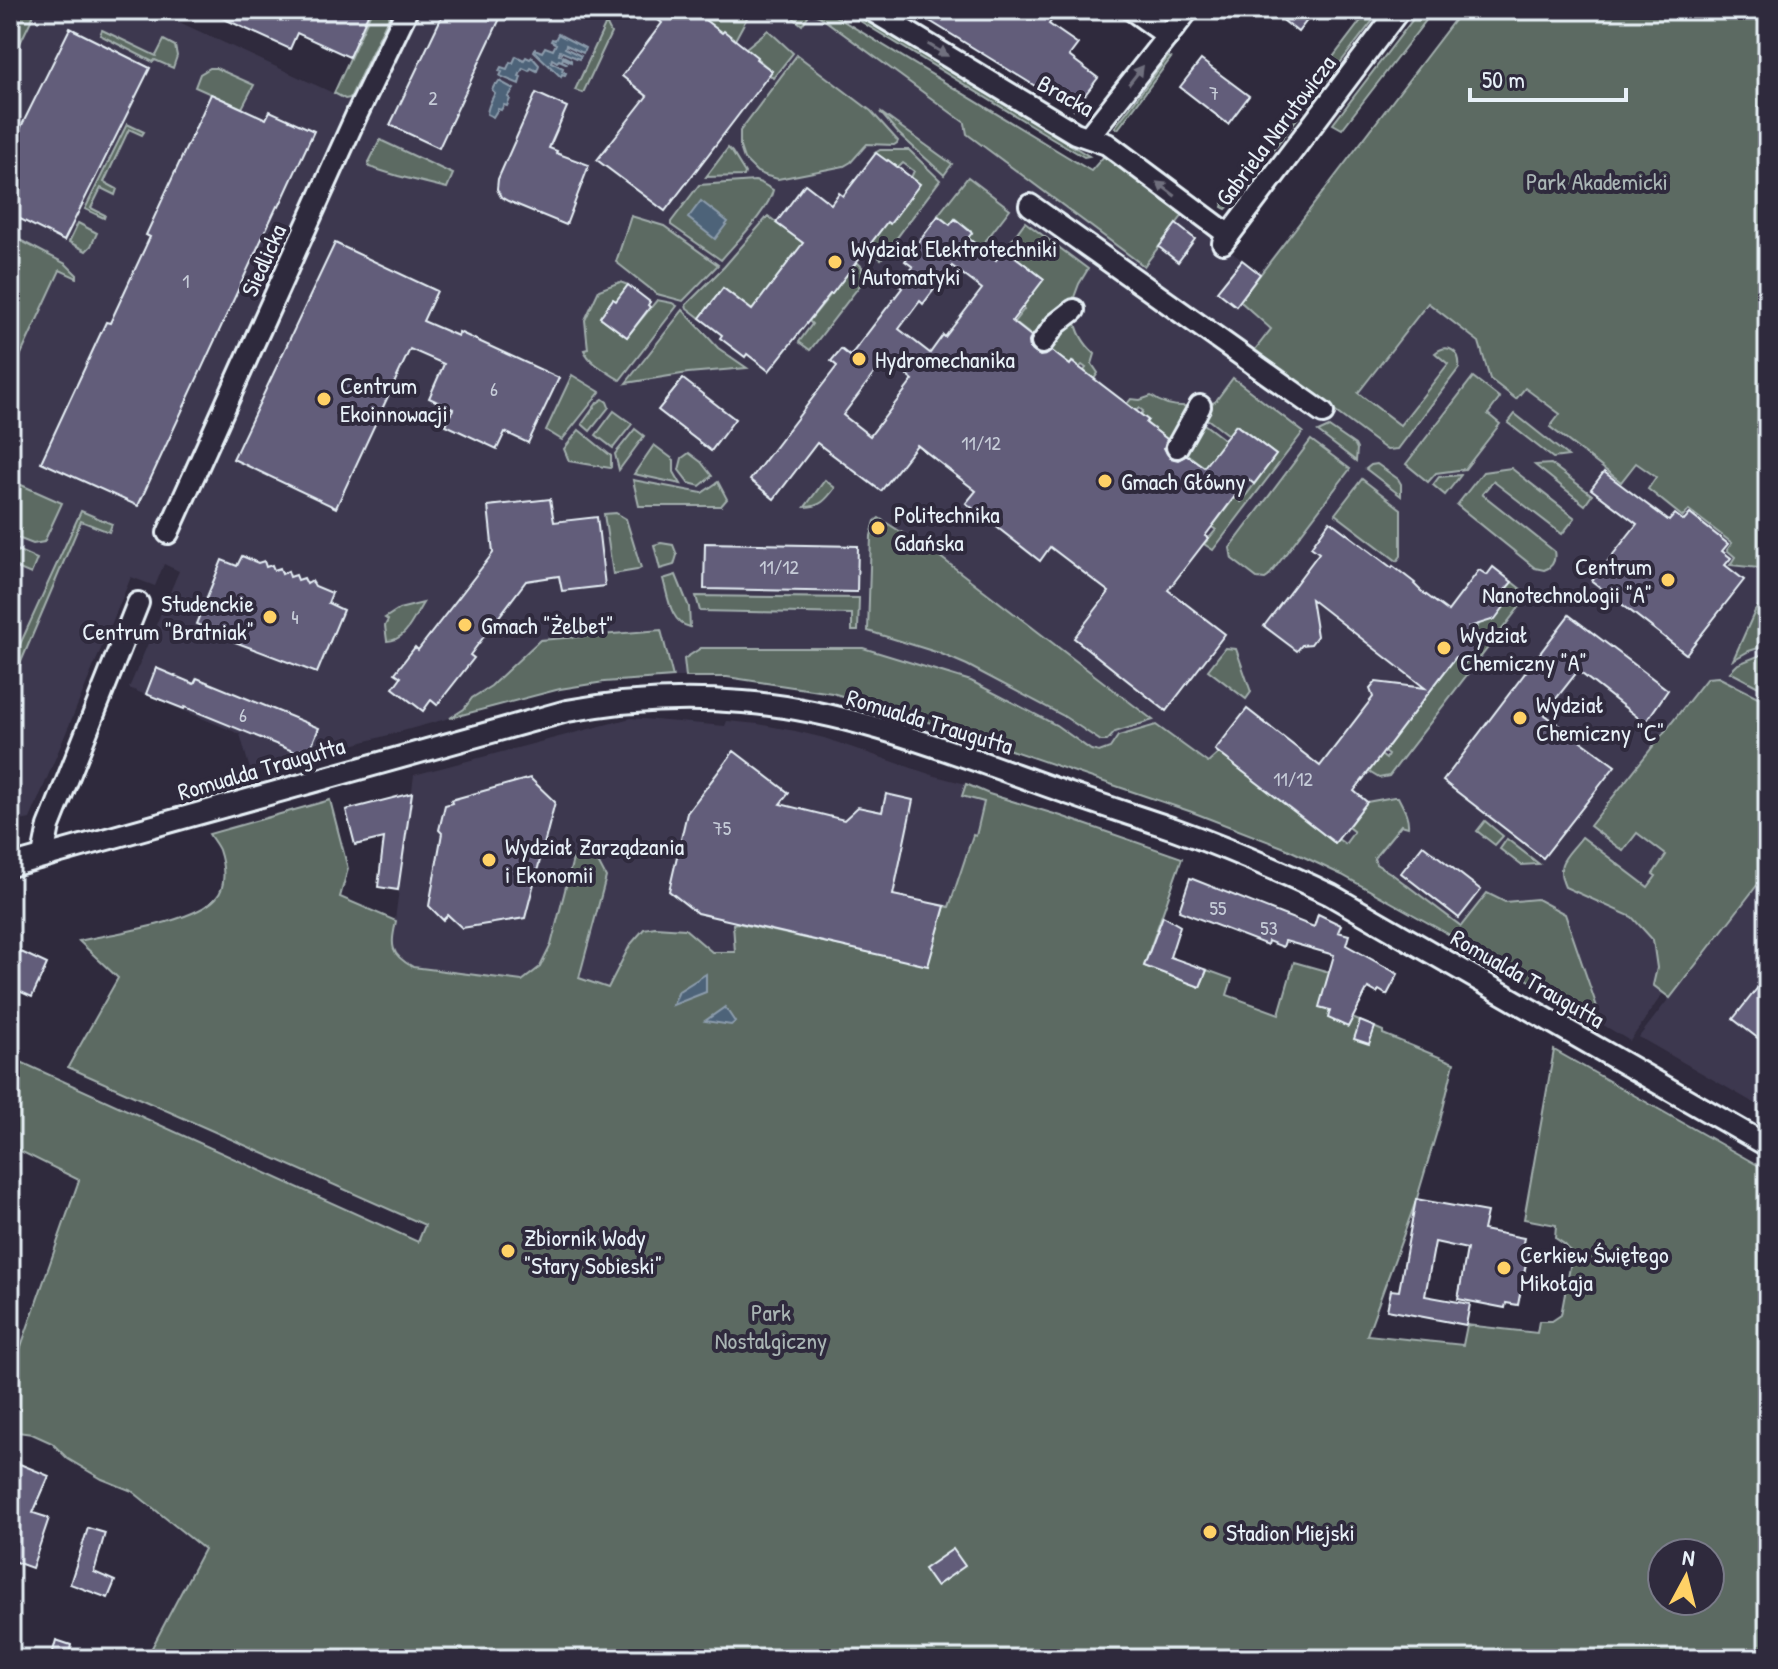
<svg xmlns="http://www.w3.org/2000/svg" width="1778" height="1669" font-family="'Patrick Hand',sans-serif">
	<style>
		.built { fill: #3e394f }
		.green { fill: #5b6b62; stroke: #a2aead; stroke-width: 2; fill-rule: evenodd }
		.water { fill: #4e6479; stroke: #8c9cac; stroke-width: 2 }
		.building { fill: #625d7a; stroke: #e8f1f8; stroke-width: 2; fill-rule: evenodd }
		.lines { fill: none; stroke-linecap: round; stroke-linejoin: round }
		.street-casing { stroke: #e8f1f8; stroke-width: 26 }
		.street { stroke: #2f2a3d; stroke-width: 20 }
		.oneway { fill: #70707e }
		.poi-dot { fill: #ffd166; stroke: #2f2a3d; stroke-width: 3 }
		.labels { text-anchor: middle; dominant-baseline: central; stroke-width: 8; stroke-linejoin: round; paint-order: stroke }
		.number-label { font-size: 20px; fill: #c6ccd8 }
		.street-label { font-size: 24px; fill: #e8f1f8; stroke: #2f2a3d }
		.park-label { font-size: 24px; fill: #a9b5b4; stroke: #2f2a3d }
		.poi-label { font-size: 24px; fill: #e8f1f8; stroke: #2f2a3d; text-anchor: start }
	</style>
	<rect width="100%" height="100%" fill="#2f2a3d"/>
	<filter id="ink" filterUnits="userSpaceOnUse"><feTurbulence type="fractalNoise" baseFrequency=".0125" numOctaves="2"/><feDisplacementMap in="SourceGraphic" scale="16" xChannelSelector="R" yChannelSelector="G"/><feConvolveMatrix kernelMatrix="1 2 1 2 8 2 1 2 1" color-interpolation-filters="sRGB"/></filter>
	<g filter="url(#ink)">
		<g class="built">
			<path d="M 10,10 L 153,10 L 333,93 L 372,10 L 825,10 L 1091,171 L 1104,156 L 1259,273 L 1327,187 L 1768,563 L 1768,813 L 1661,951 L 1653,985 L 1663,993 L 1630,1041 L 1502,964 L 1342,875 L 1285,848 L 1192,812 L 920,719 L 851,698 L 810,689 L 727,677 L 657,677 L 588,684 L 540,693 L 251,773 L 240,734 L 129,688 L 179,571 L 164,564 L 155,586 L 131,577 L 30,819 L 10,823 Z"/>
			<path d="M 631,718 L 725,726 L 727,721 L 758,724 L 795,731 L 824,738 L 935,776 L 966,784 L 963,796 L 985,801 L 976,836 L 972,836 L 949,906 L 930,984 L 375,999 L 395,920 L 414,775 Z"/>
			<path d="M 1768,871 L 1768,1111 L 1639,1037 Z"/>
		</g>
		<g class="green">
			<path d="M 10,10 L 36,10 L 10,64 Z"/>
			<path d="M 372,10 L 392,10 L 350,98 L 345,99 L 334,93 Z"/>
			<path d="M 692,10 L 744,10 L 749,14 L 735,40 L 722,33 Z"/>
			<path d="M 784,10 L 825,10 L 1091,171 L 1104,156 L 1183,215 L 1144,266 L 967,134 L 965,123 L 819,16 L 810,13 L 802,25 Z"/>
			<path d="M 842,10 L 849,10 L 1089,156 L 1084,157 L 1052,138 Z"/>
			<path d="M 1369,10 L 1381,10 L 1232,203 L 1226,209 L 1222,207 L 1224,200 Z"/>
			<path d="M 1420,10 L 1434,10 L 1342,129 L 1333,124 Z"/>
			<path d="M 1462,10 L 1759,10 L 1768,22 L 1768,569 L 1730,565 L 1735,557 L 1727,550 L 1732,543 L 1689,510 L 1683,517 L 1648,489 L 1656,477 L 1636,463 L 1621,482 L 1550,427 L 1560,414 L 1525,388 L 1516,399 L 1490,379 L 1479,342 L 1428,303 L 1358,393 L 1400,425 L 1448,364 L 1435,353 C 1448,342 1461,352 1459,368 L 1398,449 L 1387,450 L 1254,351 L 1271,329 L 1240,301 Z"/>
			<path d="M 606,23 L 611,33 L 583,93 L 575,90 Z"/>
			<path d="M 102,30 L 156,56 L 164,40 L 175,46 L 177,56 L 173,68 L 155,60 L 153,62 L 100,35 Z"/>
			<path d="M 768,30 L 793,53 L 773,78 L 769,74 L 771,71 L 746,48 Z"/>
			<path d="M 797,55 L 871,111 L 898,141 L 897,143 L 894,145 L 867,144 L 851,162 L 844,166 L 778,179 L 767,176 L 757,172 L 744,159 L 740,147 L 740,131 Z"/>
			<path d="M 1168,57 L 1171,58 L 1118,129 L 1115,127 Z"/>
			<path d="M 210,68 L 216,68 L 254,85 L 242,108 L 195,87 L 200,74 Z"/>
			<path d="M 880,112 L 952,164 L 944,175 L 898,133 Z"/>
			<path d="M 127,124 L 144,132 L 142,135 L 129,129 L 104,182 L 117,189 L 115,195 L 101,188 L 91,208 L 105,215 L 104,218 L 85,209 Z"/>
			<path d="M 380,140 L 453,174 L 447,188 L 398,176 L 369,167 L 368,164 Z"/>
			<path d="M 728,148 L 732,152 L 745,173 L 744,176 L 706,177 Z"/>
			<path d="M 880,150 L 909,150 L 940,180 L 881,259 L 874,254 L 870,256 L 864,252 L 887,222 L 890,223 L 914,171 L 903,163 L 898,168 L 888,160 L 887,161 L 875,153 Z"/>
			<path d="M 968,177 L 1010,209 L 980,248 L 968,238 L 972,232 L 955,219 L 950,225 L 938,215 Z"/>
			<path d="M 755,181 L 761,183 L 773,190 C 769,210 735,243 721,260 L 671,225 L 671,222 L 699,185 Z"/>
			<path d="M 631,216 L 664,226 L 718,265 L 683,301 L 657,294 L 616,262 Z"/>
			<path d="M 768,216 L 819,255 L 752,310 L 723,288 L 700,318 L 687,308 L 686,305 L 724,267 Z"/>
			<path d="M 1025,222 L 1088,269 L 1079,284 L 1073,300 L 1036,339 L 1014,322 L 1024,309 L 1022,307 L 1044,279 L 1005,249 Z"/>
			<path d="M 78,223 L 97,233 L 91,246 L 86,251 L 69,242 Z"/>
			<path d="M 10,235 L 66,264 L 77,275 L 77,278 L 60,270 L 10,378 Z"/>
			<path d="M 857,262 L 862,267 L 862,271 L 867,276 L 810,350 L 799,342 L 812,324 L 809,321 Z"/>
			<path d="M 620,282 L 628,285 L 616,301 L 613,299 L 600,317 L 627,337 L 657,300 L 672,303 L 677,306 L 620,380 C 608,372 590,364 584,350 L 588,349 L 585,320 L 599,290 Z"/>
			<path d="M 683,310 L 718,348 L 747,368 L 688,373 L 626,383 Z"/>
			<path d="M 1075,318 C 1077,333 1084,344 1095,354 L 1092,364 L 1098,373 L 1094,379 L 1084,371 L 1086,368 L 1082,365 L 1079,368 L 1073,362 L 1070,365 L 1046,347 Z"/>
			<path d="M 572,375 L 600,392 L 562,440 L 546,430 Z"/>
			<path d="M 1473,377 L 1500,398 L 1488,414 L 1500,424 L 1465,469 L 1436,473 L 1428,482 L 1406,464 Z"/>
			<path d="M 1233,378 L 1303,432 L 1213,550 L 1204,544 L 1216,530 L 1212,527 L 1235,497 L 1241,502 L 1276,455 L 1237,425 L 1228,435 L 1202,415 L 1206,405 L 1215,402 Z"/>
			<path d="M 1151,396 C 1163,405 1176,407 1191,406 L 1171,442 L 1146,423 L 1141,415 L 1143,411 L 1139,408 L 1136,411 L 1127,404 L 1131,399 L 1140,400 Z"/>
			<path d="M 603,399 L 607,402 L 609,407 L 590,431 L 582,424 L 597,403 Z"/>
			<path d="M 614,411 L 632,424 L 613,448 L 596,435 Z"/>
			<path d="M 1515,414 L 1568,456 L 1553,458 L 1508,423 Z"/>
			<path d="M 1200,421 L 1225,440 L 1206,468 L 1181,450 Z"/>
			<path d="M 1329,427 L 1355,445 L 1357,449 L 1356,461 L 1318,432 Z"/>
			<path d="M 635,429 L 644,436 L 619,470 L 615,454 Z"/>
			<path d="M 579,430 L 611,456 L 611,467 L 610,468 L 569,461 L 564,449 Z"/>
			<path d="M 1311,440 L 1350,469 L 1268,577 L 1265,579 L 1257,578 L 1232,559 L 1230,548 Z"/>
			<path d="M 654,445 L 674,460 L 674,472 L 681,484 L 634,474 Z"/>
			<path d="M 689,453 L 701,462 L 712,476 L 700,486 L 689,483 L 679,470 L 682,458 Z"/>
			<path d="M 1377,464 L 1398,479 L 1401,484 L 1401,496 L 1366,469 L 1371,465 Z"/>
			<path d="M 1551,464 L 1592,495 L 1585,505 L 1535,465 Z"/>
			<path d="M 1511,468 L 1575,518 L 1562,534 L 1493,481 L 1482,494 L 1554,551 C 1556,561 1553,567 1544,570 L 1535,568 L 1457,505 L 1483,472 Z"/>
			<path d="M 1461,475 L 1445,495 L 1433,485 L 1439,477 Z"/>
			<path d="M 1362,479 L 1401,509 L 1401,556 L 1397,561 L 1335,514 Z"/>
			<path d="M 10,480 L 62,503 L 44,542 L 33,544 L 10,535 Z"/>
			<path d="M 633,480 L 702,493 L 718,482 L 727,499 L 721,506 L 639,506 Z"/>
			<path d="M 825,480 L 835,488 C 826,500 820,507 805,507 Z"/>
			<path d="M 81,511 L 112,524 L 109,532 L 81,521 L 15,676 L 10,670 L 11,664 Z"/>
			<path d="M 616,513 L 626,519 L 641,568 L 637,570 L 613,574 L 604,514 Z"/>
			<path d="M 879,518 L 939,556 L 1153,720 L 1115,732 L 1107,741 L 1101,741 L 1062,715 L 967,665 L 939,653 L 868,631 L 871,536 L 875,521 Z"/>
			<path d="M 661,543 L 673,545 L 677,555 L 674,565 L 660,569 L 654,545 Z"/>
			<path d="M 10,547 L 37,559 L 31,574 L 10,565 Z"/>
			<path d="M 676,575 L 689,607 L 690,627 C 670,623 668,596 663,579 Z"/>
			<path d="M 1512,582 L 1526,593 L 1527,597 L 1389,776 L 1379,778 L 1369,772 L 1381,755 L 1386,759 L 1388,755 L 1384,752 L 1456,657 L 1464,664 L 1483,639 L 1474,631 L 1480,623 L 1512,595 L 1505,590 Z"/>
			<path d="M 1768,592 L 1768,645 L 1749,651 L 1733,660 L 1755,611 Z"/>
			<path d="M 696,596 L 859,598 L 858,631 L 852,631 L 852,614 L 700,611 Z"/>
			<path d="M 423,603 C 414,617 406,641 387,641 L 385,626 L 388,620 L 385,618 L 399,609 Z"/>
			<path d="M 661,630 L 673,677 L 604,682 L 560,689 L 450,718 L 464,709 L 472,698 L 491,686 L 540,640 Z"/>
			<path d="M 701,648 L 863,648 L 971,681 L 1056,725 L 1091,750 L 1099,752 L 1110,748 L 1118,736 L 1156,725 L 1208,763 L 1219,753 L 1345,844 L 1354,832 L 1348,827 L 1367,802 L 1394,797 L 1398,797 C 1403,807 1409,816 1408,827 L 1401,825 L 1374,858 L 1376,864 L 1392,874 L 1461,926 L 1487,893 L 1505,902 L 1537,899 L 1565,914 L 1597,1007 L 1590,1017 L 1502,964 L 1342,875 L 1285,848 L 1192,812 L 920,719 L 832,693 L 727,677 L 686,677 L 684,659 Z"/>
			<path d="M 1225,648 L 1236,649 L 1251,692 L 1246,699 L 1208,670 Z"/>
			<path d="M 1768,652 L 1768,692 L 1730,672 L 1738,664 Z"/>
			<path d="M 1718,677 L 1768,702 L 1768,871 L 1670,998 L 1653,985 L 1657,968 L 1653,940 L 1632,917 L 1565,887 C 1554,862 1567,857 1582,837 L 1648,887 L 1656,876 L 1653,874 L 1666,855 L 1637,833 L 1623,851 L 1590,826 L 1707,678 Z"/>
			<path d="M 966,784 L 989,794 L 1061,816 L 1182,858 L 1144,966 L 1200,987 L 1207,970 L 1232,979 L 1227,995 L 1279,1014 L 1294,962 L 1340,975 L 1331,1009 L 1383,1031 L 1383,1034 L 1454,1063 L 1440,1121 L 1417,1198 L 1367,1335 L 1463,1345 L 1467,1325 L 1537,1333 L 1539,1321 L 1552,1321 L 1561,1315 L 1572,1256 C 1569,1246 1563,1243 1555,1238 L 1556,1225 L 1524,1219 L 1554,1050 L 1768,1171 L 1768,1659 L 146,1659 L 204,1549 L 132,1491 L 102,1479 L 68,1459 L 52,1443 L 32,1434 L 10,1431 L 10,1378 L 79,1180 L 10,1146 L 10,1057 L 418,1242 L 425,1225 L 68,1067 L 118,978 L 79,941 C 113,933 193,923 216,898 C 227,887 224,865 219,850 C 217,845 212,839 209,834 L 330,800 L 348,869 L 340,897 L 396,921 C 391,945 389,954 413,967 L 522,981 L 540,967 L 551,945 L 573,859 L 588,843 L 606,877 L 579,978 L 608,988 L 630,945 L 644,929 L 655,927 L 685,929 L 712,952 L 735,952 L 733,924 L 737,923 L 927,965 L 945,906 L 949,907 L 973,835 L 976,836 L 984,802 L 962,796 ZM 1662,1553 L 1710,1553 L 1710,1601 L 1662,1601 Z"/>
			<path d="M 1485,821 L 1503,836 L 1495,845 L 1477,831 Z"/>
			<path d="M 1507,839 L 1539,864 L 1521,865 L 1500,849 Z"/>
		</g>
		<g class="water">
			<path d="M 558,34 L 585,48 L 583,53 L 566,45 L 565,48 L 581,56 L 579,59 L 560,51 L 559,54 L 571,60 L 571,62 L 563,58 L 562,61 L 568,64 L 559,60 L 557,62 L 552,59 L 551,62 L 563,68 L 562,71 L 566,73 L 565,75 L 562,74 L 561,77 L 534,51 L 535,49 L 542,52 L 545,47 L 553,50 L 556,44 L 551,41 L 552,39 L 555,40 Z"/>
			<path d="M 516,56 L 524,60 L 526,57 L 530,59 L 532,57 L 539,65 L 537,71 L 531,68 L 529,71 L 523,68 L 519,76 L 521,77 L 519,84 L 500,76 L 502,72 L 499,71 L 501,67 L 507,69 L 510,62 L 513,63 Z"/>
			<path d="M 499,81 L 514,89 L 508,97 L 510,99 L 507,106 L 504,105 L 501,110 L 498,109 L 493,117 L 487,114 C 488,105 491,101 495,93 L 492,90 L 495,84 L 497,84 Z"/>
			<path d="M 701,201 L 728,222 L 715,239 L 688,218 Z"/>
			<path d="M 706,974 L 706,992 L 673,1005 L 679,991 Z"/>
			<path d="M 725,1007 L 735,1022 L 731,1025 L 705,1021 Z"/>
		</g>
		<g class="building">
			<path d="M 205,10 L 370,10 L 349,57 L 297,33 L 290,49 Z"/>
			<path d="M 445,10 L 504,10 L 439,148 L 390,125 Z"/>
			<path d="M 645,10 L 692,10 L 722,33 L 724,31 L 757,57 L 756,59 L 772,71 L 665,211 L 597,160 L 647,96 L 622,76 L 662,23 Z"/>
			<path d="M 912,10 L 1060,10 L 1049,24 L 1078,44 L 1069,56 L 1098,78 L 1074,109 L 1059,97 L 1058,99 L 1035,86 Z"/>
			<path d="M 1270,10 L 1315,10 L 1298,32 Z"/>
			<path d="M 70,28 L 150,68 L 64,241 L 10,214 L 10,149 Z"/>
			<path d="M 1201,60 L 1249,96 L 1228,124 L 1180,87 Z"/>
			<path d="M 536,93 L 567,107 L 549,148 L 557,151 L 556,153 L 589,165 L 566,225 L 508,201 L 501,197 L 497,189 L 498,179 Z"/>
			<path d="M 211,94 L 266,119 L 270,111 L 314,131 L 279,207 L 277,206 L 138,506 L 41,462 L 106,322 L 110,323 L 150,237 L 146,235 Z"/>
			<path d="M 876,153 L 887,161 L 888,160 L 920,184 L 890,224 L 887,222 L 832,294 L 830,294 L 769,371 L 747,354 L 745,357 L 720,338 L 722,335 L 700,318 L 723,288 L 752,310 L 803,243 L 776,223 L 805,184 L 831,204 L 839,193 L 843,196 Z"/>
			<path d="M 938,216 L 950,225 L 955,219 L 972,233 L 968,238 L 996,260 L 1005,249 L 1044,279 L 1012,321 L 1031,336 L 1029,342 L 1030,349 L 1040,356 L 1046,355 L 1052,351 L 1070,365 L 1072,362 L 1148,420 L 1146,423 L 1167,439 L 1164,448 L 1170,458 L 1178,460 L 1187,455 L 1204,467 L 1236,425 L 1276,455 L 1254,484 L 1248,479 L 1205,536 L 1208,538 L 1168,590 L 1225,634 L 1166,711 L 1074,638 L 1109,592 L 1050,547 L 1040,561 L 966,503 L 976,491 L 917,445 L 881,491 L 817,443 L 774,499 L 750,480 L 837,366 L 831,361 L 841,349 L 850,356 L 902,288 L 899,285 L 913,267 L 905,261 ZM 952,266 L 982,289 L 945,337 L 943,335 L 930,353 L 899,329 L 920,301 L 923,304 ZM 886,358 L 913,380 L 870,436 L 843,415 Z"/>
			<path d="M 1176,224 L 1195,239 L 1178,262 L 1159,247 Z"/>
			<path d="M 335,243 L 437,291 L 423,321 L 458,336 L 459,332 L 559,378 L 528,443 L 505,432 L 497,449 L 446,425 L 453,409 L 429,398 L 444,364 L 410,349 L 336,508 L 233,459 Z"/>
			<path d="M 1242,260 L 1260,274 L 1236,306 L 1217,291 Z"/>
			<path d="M 628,285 L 650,302 L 648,305 L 650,307 L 627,337 L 600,317 L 613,299 L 616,301 Z"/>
			<path d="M 683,379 L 735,419 L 711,451 L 658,410 Z"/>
			<path d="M 1604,472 L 1669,521 L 1675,514 L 1684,521 L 1690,514 L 1728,544 L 1722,551 L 1731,558 L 1725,565 L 1744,580 L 1686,654 L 1592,581 L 1637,524 L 1591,489 Z"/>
			<path d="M 550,499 L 554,522 L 597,517 L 605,586 L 562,591 L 559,576 L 526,581 L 470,655 L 474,658 L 437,705 L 431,700 L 423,711 L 393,688 L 401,677 L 395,673 L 415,647 L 418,650 L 493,553 L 488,506 Z"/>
			<path d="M 1330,521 L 1392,568 L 1393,566 L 1415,583 L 1414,584 L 1421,591 L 1448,611 L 1479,570 L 1487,575 L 1493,567 L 1512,582 L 1505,590 L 1513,595 L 1495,619 L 1469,627 L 1484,638 L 1464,664 L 1456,657 L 1354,791 L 1367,802 L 1335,843 L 1215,750 L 1247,709 L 1320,766 L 1373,697 L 1370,689 L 1376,682 L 1425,688 L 1311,599 L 1317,636 L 1311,644 L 1302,645 L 1297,651 L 1264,626 L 1319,553 L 1311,547 Z"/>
			<path d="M 705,543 L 858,546 L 857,592 L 704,589 Z"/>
			<path d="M 242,556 L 258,563 L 264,561 L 266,567 L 272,565 L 274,570 L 280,568 L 282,574 L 288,571 L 290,577 L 296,575 L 298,580 L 304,578 L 307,584 L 312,581 L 315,586 L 332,593 L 328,603 L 343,610 L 317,673 L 235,642 L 236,640 L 196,624 L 222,560 L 237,566 Z"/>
			<path d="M 1569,615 L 1668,690 L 1645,723 L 1578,671 L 1544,714 L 1615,766 L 1543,858 L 1443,781 Z"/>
			<path d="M 156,668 L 194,684 L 197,678 L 319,728 L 311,747 L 295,752 L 185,707 L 184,709 L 146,694 Z"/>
			<path d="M 734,751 L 789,793 L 780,804 L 844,820 L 858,807 L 882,812 L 886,794 L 913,800 L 893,895 L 945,906 L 928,966 L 697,913 L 669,891 L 687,813 Z"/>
			<path d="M 530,778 L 555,802 L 525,918 L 462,928 L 448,915 L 443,920 L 429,906 L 442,833 L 439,830 L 445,805 L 452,803 L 451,800 Z"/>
			<path d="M 412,793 L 398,890 L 378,887 L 384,838 L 355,845 L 346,810 Z"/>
			<path d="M 1423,845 L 1481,890 L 1459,918 L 1401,873 Z"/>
			<path d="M 1190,878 L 1314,927 L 1318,914 L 1341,925 L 1338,932 L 1349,935 L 1346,945 L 1398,974 L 1387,995 L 1379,990 L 1377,993 L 1368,988 L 1348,1027 L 1328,1018 L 1330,1010 L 1319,1007 L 1334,955 L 1285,941 L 1283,947 L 1268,941 L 1267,945 L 1179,911 Z"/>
			<path d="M 1163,916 L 1180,926 L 1170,957 L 1207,970 L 1200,987 L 1144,966 Z"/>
			<path d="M 19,951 L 47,964 L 32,997 L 10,987 L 10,971 Z"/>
			<path d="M 1759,986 L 1768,994 L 1768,1046 L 1733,1019 Z"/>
			<path d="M 1360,1021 L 1375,1027 L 1369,1044 L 1354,1039 Z"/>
			<path d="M 1416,1199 L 1487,1212 L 1483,1230 L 1524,1238 L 1522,1247 L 1529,1248 L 1518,1305 L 1506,1303 L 1505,1308 L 1458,1299 L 1467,1249 L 1435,1242 L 1425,1296 L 1470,1304 L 1466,1325 L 1387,1310 L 1391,1290 L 1399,1291 Z"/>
			<path d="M 10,1460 L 49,1476 L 33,1513 L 49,1518 L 32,1568 L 10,1560 Z"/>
			<path d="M 88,1528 L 105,1533 L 94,1572 L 115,1581 L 108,1598 L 70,1584 Z"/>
			<path d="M 953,1549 L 965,1566 L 936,1586 L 924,1569 Z"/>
			<path d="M 56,1640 L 71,1645 L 68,1659 L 51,1659 Z"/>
		</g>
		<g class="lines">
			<defs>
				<g id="street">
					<path d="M 871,10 L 1075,133 L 1107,144 L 1229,235"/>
					<path d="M 1132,10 L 1168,36"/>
					<path d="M 1088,137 L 1188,10"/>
					<path d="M 1030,205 L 1323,413"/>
					<path d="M 1223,243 L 1399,10"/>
					<path d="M 1042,343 L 1056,324 L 1074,310"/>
					<path d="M 1177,447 L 1200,406"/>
					<path d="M 168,533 L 357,114 L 407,10"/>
					<path d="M 43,856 L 49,826 L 138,603"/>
					<path d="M 10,866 L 567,711 C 625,700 684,697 743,702 C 855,711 964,757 1070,794 C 1104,806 1139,817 1174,829 C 1227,848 1280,871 1331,895 L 1768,1146"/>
				</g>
			</defs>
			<use href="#street" class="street-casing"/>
			<use href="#street" class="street"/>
		</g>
		<defs><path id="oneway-solid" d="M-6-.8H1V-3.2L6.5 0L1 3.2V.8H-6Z" transform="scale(2)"/></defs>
		<g class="oneway">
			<use href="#oneway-solid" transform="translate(938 50) rotate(31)"/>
			<use href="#oneway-solid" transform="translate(1136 75) rotate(-52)"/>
			<use href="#oneway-solid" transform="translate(1166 189) rotate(-143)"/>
		</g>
	</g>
	<g class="poi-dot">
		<circle cx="835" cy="262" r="8"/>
		<circle cx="859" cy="359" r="8"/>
		<circle cx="324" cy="399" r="8"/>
		<circle cx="1105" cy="481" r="8"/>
		<circle cx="878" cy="528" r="8"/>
		<circle cx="1668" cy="580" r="8"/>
		<circle cx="270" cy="617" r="8"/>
		<circle cx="465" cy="625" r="8"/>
		<circle cx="1444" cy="648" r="8"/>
		<circle cx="1520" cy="718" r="8"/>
		<circle cx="489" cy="860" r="8"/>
		<circle cx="508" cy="1251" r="8"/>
		<circle cx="1504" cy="1268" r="8"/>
		<circle cx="1210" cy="1532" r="8"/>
	</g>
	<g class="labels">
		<g class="number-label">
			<text x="1214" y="92">7</text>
			<text x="433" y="97">2</text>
			<text x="186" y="280">1</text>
			<text x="494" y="388">6</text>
			<text x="981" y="442">11/12</text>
			<text x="779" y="566">11/12</text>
			<text x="295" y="616">4</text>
			<text x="243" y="714">6</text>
			<text x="1293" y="778">11/12</text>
			<text x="722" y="827">75</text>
			<text x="1218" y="907">55</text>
			<text x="1269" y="927">53</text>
		</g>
		<g class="street-label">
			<text transform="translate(1066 95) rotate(29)">Bracka</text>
			<text transform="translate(1275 130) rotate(-53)">Gabriela Narutowicza</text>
			<text transform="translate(263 260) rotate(-66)">Siedlicka</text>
			<text transform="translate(930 721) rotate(17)">Romualda Traugutta</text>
			<text transform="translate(261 768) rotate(-16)">Romualda Traugutta</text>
			<text transform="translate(1528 978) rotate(30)">Romualda Traugutta</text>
		</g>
		<g class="park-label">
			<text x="1597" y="181">Park Akademicki</text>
			<text x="771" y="1312">Park<tspan x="771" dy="28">Nostalgiczny</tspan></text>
		</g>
		<g class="poi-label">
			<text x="851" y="248">Wydział Elektrotechniki<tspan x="851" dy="28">i Automatyki</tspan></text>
			<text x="875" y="359">Hydromechanika</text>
			<text x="340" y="385">Centrum<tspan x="340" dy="28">Ekoinnowacji</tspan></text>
			<text x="1121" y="481">Gmach Główny</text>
			<text x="894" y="514">Politechnika<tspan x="894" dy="28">Gdańska</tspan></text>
			<text x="1652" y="566" text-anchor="end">Centrum<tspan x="1652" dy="28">Nanotechnologii "A"</tspan></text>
			<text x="254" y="603" text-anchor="end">Studenckie<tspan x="254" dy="28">Centrum "Bratniak"</tspan></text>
			<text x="481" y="625">Gmach "Żelbet"</text>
			<text x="1460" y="634">Wydział<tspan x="1460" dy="28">Chemiczny "A"</tspan></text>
			<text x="1536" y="704">Wydział<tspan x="1536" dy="28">Chemiczny "C"</tspan></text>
			<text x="505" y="846">Wydział Zarządzania<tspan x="505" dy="28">i Ekonomii</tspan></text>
			<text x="524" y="1237">Zbiornik Wody<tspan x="524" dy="28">"Stary Sobieski"</tspan></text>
			<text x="1520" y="1254">Cerkiew Świętego<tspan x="1520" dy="28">Mikołaja</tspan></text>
			<text x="1226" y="1532">Stadion Miejski</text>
		</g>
	</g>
	<rect width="1778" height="1669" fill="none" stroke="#2f2a3d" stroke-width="40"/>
	<rect x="20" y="20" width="1738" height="1629" fill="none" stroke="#e8f1f8" stroke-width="3" filter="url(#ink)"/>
	<g transform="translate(1686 1577) rotate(7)"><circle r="38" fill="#2f2a3d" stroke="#797a88" stroke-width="2"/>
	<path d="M0-6L14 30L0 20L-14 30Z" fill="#ffd166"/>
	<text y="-12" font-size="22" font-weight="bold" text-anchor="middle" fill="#e8f1f8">N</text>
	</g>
	<path d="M1470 88v12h156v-12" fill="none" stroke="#e8f1f8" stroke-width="4"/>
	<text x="1482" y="88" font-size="24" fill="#e8f1f8" stroke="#2f2a3d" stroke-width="6" paint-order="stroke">50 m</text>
</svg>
